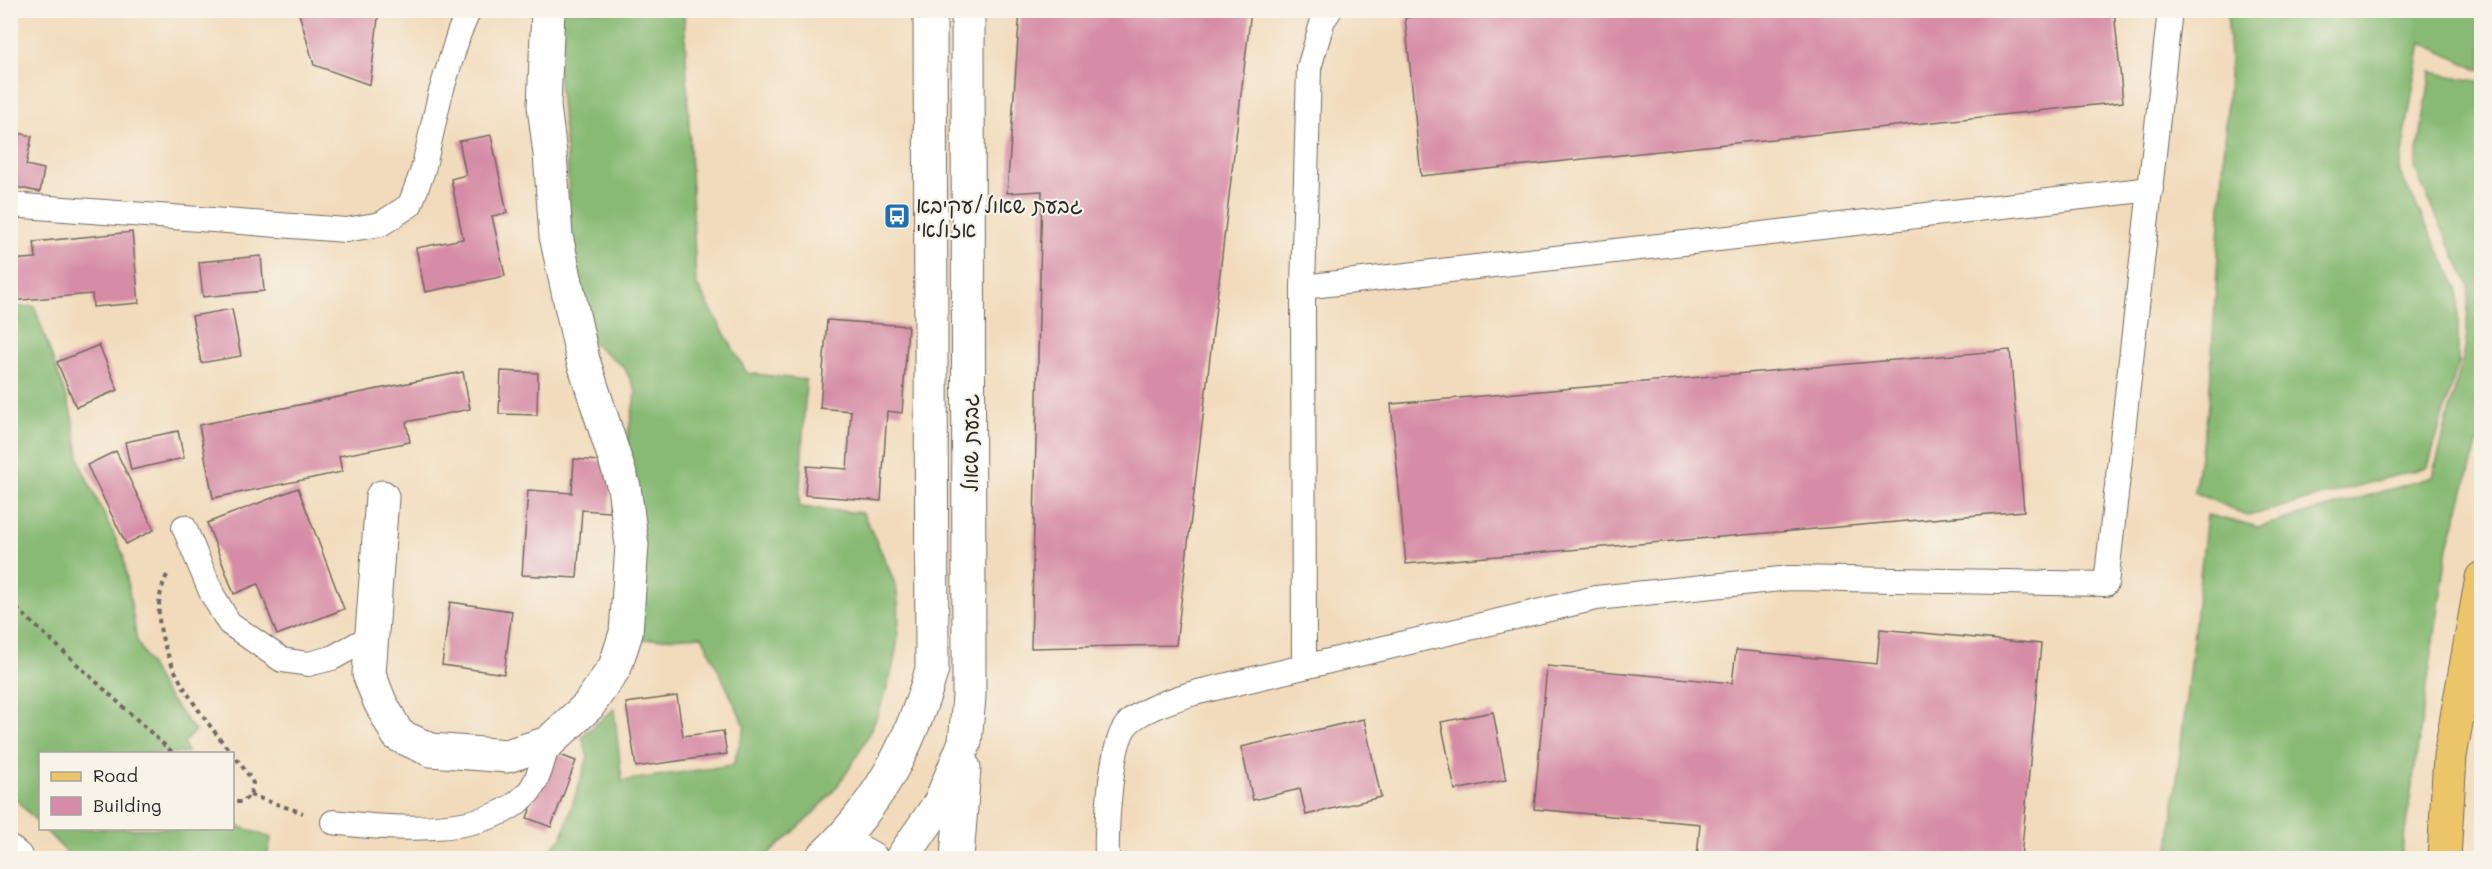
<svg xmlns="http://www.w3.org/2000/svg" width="2492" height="869" font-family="Mali,'Playpen Sans Hebrew',sans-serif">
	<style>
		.forest { fill: #88ba74; stroke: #5a7250; stroke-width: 1.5 }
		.building { fill: #d68ba6 }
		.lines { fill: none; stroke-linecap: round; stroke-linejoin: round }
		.service-casing { stroke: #71695e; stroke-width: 26 }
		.minor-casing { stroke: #71695e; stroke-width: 35 }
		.tertiary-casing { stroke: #71695e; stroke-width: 35 }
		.primary-casing { stroke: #71695e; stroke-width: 35 }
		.path { stroke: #71695e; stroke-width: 4; stroke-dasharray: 4.5 4.5; stroke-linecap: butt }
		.service { stroke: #fff; stroke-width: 24 }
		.minor { stroke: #fff; stroke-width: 33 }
		.tertiary { stroke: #fff; stroke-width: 33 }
		.primary { stroke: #edc569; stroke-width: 33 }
		.labels { text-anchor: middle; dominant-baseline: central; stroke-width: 4.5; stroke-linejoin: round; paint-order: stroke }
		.poi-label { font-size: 21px; fill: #2b2b2b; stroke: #f7f3e8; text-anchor: start }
		.street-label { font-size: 21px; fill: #2b2b2b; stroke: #f7f3e8 }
	</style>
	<rect width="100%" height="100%" fill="#f7f3e8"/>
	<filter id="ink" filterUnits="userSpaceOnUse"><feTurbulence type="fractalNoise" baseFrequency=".0167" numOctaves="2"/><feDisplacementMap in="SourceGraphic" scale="12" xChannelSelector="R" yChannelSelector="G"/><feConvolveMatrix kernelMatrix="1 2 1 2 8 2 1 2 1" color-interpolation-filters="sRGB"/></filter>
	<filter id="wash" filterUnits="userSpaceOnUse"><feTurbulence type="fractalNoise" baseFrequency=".008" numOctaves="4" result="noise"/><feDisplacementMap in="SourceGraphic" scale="24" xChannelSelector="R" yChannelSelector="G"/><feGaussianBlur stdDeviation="1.35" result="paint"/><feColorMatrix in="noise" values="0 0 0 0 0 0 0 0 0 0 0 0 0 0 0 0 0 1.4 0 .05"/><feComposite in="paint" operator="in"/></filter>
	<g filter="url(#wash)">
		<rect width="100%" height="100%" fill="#f2dbbc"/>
		<g class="forest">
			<path d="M 561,11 L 684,11 L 696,283 L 747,373 L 806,380 L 799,507 L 863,513 C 871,532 895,575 897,593 C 906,658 876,733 838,785 C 817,813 790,835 764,858 L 542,858 L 562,837 L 588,757 L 582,736 L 614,709 L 622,781 L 733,765 L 745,726 L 702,636 L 639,640 L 625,451 L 636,391 L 624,367 L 590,341 L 570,228 L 568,172 L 557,62 Z"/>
			<path d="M 2227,11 L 2482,11 L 2481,71 L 2421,42 L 2399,171 L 2458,289 L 2458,364 L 2428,467 L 2248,516 L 2194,492 L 2209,404 L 2230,57 Z"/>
			<path d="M 2431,72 L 2481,82 L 2481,430 L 2448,547 L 2401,858 L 2168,858 L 2207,515 L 2259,527 L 2433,477 L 2466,345 L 2469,286 L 2415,170 Z"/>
			<path d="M 34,306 L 71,411 L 81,466 L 123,554 L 137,641 L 165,693 L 195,731 L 184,742 L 187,753 L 40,754 L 40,825 L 10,793 L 10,308 Z"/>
			<path d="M 233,824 L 271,838 L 267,858 L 72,858 L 44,829 L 232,828 Z"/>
		</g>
		<g id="blocks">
			<g class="building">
				<path d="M 298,10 L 379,10 L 370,85 L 314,65 Z"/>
				<path d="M 1020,10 L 1251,10 L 1176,645 L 1031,648 L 1042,191 L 1007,193 Z"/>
				<path d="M 1480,10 L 2114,10 L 2123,102 L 1421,176 L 1405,18 Z"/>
				<path d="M 10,131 L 32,136 L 26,165 L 44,169 L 40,192 L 10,186 Z"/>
				<path d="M 491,135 L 507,213 L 492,216 L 505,276 L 425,292 L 416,248 L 463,239 L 451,179 L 466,175 L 459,141 Z"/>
				<path d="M 132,232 L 139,303 L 93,307 L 92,294 L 10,301 L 10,260 L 36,258 L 34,242 Z"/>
				<path d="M 261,256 L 264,291 L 203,297 L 199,262 Z"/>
				<path d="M 232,309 L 241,356 L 201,363 L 192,316 Z"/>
				<path d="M 827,320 L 908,326 L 902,413 L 887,411 L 881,501 L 805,495 L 807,466 L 847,469 L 851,411 L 820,408 Z"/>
				<path d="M 99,345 L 118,390 L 76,407 L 57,362 Z"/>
				<path d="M 2010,350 L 2024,511 L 1406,564 L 1391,404 Z"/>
				<path d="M 501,371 L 538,373 L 537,415 L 499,414 Z"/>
				<path d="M 463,372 L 470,409 L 406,422 L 410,442 L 339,456 L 342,472 L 213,498 L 199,425 Z"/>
				<path d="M 178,431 L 184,458 L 131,470 L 125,442 Z"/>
				<path d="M 116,451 L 154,530 L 126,544 L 87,465 Z"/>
				<path d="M 574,459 L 612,462 L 609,512 L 582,510 L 577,578 L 522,575 L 528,490 L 572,493 Z"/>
				<path d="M 298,488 L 344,609 L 277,635 L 258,584 L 234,594 L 207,523 Z"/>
				<path d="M 450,602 L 512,611 L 504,674 L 442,665 Z"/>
				<path d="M 1880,629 L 2041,644 L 2021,858 L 1697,858 L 1700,824 L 1534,809 L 1547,666 L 1732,683 L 1736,650 L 1877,664 Z"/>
				<path d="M 677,696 L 683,736 L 723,731 L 727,754 L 636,767 L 626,703 Z"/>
				<path d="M 1493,712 L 1506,780 L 1455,790 L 1441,722 Z"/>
				<path d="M 1364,719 L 1381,797 L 1306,815 L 1300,789 L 1253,800 L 1241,747 Z"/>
				<path d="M 552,752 L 576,761 L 551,827 L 527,818 Z"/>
			</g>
		</g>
	</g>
	<g filter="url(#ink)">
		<use href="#blocks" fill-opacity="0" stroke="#71695e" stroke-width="1.5"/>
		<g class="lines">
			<defs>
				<g id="service">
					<path d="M 10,205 L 346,230 L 381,224 L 410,205 L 423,170 L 440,95 L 459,33 L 469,10"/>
					<path d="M 1303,287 L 2151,189"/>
					<path d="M 184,527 L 212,594 L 229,623 L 282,660 L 308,664 L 332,658 L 372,636"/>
					<path d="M 1304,666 L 1303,287 L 1309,68 L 1323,20 L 1330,10"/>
					<path d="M 333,822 C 387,829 486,838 527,794 C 539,781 543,759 548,743"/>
					<path d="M 1107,858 C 1106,830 1110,749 1125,727 C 1137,710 1175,699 1194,693 L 1596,598 L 1791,578 L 2106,584 L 2170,10"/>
				</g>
				<path id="minor" d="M 382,497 L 369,674 L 380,702 L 398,735 L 431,750 L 507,756 L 548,743 L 588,706 L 615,667 L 626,633 L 632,545 L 624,487 L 583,360 L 556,236 L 550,154 L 544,106 L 548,10"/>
				<g id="tertiary">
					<path d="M 840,841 L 871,858"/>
					<path d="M 10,853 L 16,858"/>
					<path d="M 822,858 C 878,806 912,743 932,669 L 930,10"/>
					<path d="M 902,858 L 940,803 L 965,742 L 969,697 L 968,10"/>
					<path d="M 957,858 L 964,768"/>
				</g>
				<path id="primary" d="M 2444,858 L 2450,756 L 2482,578"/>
			</defs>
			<use href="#service" class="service-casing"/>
			<use href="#minor" class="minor-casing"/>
			<use href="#tertiary" class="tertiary-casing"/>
			<use href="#primary" class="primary-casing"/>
			<g class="path">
				<path d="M 167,575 C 141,628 182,689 214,731 C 227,749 242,763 253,783 L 250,795 L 242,802 L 232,802"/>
				<path d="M 10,602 L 174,754"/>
				<path d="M 250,795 L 303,813"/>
			</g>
			<use href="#service" class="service"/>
			<use href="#minor" class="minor"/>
			<use href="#tertiary" class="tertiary"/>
			<use href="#primary" class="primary"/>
		</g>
	</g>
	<defs>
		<symbol id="bus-square" viewBox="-11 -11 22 22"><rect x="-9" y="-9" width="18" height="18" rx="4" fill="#1f6fb2" stroke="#f7f3e8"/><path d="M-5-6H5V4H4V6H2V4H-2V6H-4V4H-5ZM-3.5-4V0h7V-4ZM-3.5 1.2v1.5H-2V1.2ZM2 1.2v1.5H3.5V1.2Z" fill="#fff"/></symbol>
	</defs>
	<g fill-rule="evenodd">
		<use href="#bus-square" x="882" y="201" width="30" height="30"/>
	</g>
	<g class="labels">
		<g class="poi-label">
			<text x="916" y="204">גבעת שאול/עקיבא<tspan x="916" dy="24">אזולאי</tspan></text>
		</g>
		<g class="street-label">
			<text transform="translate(969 443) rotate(-90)">גבעת שאול</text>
		</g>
	</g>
	<rect width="2492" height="869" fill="none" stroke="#f7f3e8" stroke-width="36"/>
	<rect x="39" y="752" width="195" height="78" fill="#f7f3e8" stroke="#a5a39c" stroke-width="1.5"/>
	<rect x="51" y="772" width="30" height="9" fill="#edc569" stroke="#a5a39c" stroke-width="1.5"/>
	<text x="93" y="782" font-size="18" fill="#2b2b2b">Road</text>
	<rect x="51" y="797" width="30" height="18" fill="#d68ba6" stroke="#a5a39c" stroke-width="1.5"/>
	<text x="93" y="812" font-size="18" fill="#2b2b2b">Building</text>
</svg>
